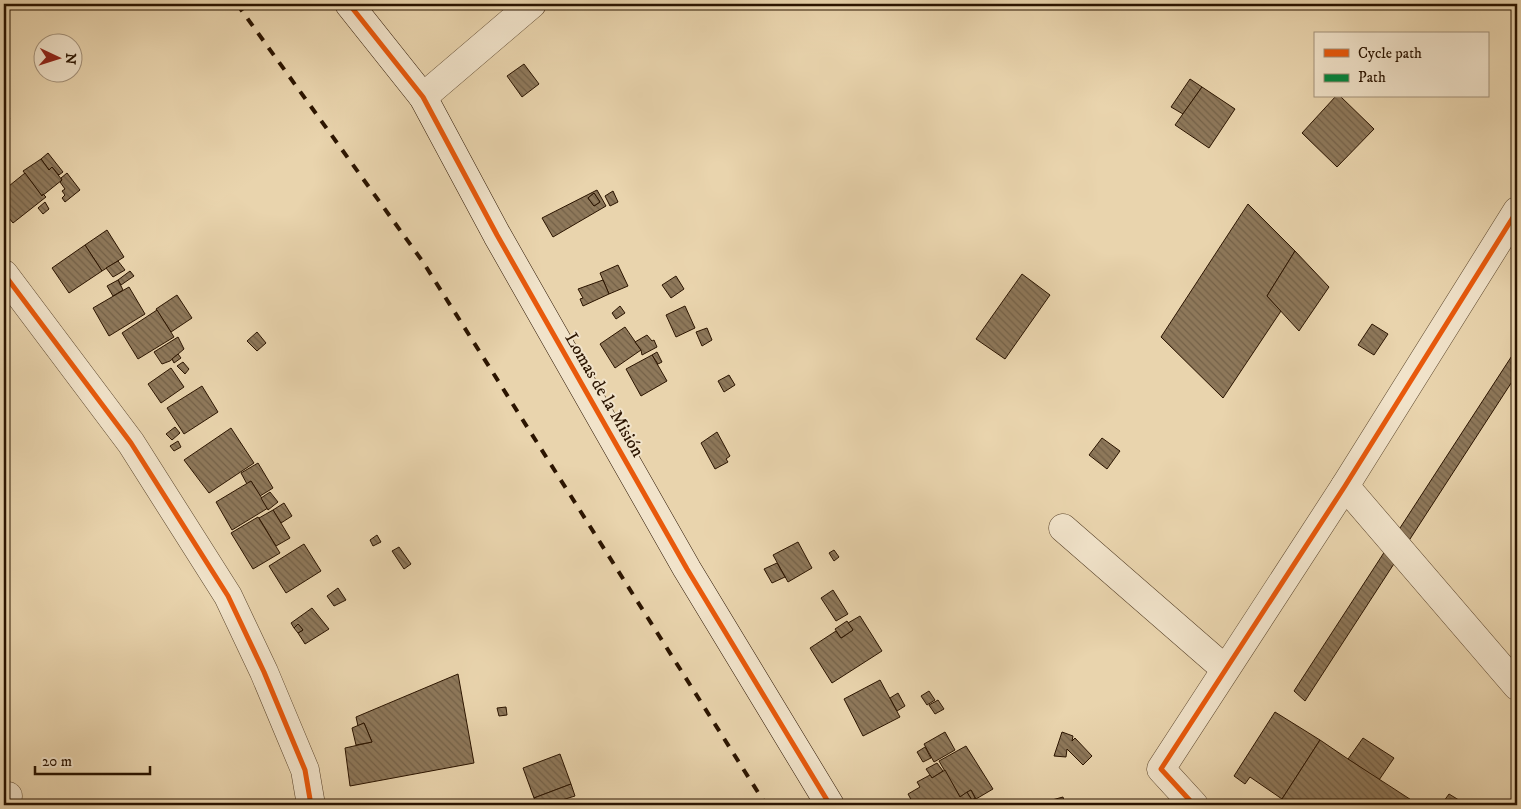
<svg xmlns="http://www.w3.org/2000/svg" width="1521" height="809" font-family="'IM FELL DW Pica',serif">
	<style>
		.building { fill: url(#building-back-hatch); stroke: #2b1400; fill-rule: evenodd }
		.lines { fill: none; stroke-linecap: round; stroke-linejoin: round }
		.street-casing { stroke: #5a442b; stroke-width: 29 }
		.secondary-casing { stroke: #2b1400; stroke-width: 29 }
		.street { stroke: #f1e3ca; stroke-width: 28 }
		.secondary { stroke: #f1e3ca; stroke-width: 28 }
		.rail { stroke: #2b1400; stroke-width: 4; stroke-dasharray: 9 9; stroke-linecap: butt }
		.quiet { stroke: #00873e; stroke-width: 4; stroke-dasharray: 8 4; stroke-linecap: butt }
		.cycleway-casing { stroke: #f1e3ca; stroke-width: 8 }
		.cycleway { stroke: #e8590c; stroke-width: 5 }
		.labels { text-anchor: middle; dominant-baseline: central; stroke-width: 4; stroke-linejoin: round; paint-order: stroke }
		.street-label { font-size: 18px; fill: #2b1400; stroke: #f1e3ca }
	</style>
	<defs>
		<pattern id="building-back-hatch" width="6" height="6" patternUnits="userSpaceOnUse" patternTransform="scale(1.25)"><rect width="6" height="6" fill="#8e785a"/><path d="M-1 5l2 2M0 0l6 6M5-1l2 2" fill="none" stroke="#746148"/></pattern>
	</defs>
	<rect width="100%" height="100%" fill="#e9d4ad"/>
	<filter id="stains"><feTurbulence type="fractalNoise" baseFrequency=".004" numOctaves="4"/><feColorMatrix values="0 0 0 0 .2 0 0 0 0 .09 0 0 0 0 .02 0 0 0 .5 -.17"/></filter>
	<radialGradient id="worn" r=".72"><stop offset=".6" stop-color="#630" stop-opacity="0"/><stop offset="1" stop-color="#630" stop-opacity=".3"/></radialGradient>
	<g class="building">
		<path d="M 524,64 L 539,84 L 522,97 L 507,76 Z"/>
		<path d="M 1190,79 L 1202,87 L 1183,114 L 1171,107 Z"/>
		<path d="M 1202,87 L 1235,109 L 1209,148 L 1175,125 Z"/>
		<path d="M 1336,96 L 1340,96 L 1374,129 L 1337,167 L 1302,133 Z"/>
		<path d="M 4,112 L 10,119 L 4,124 Z"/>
		<path d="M 48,153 L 63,172 L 59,175 L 52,167 L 49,170 L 41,159 Z"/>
		<path d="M 41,159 L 49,170 L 52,167 L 62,180 L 42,196 L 23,171 Z"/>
		<path d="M 25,173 L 42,196 L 43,194 L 46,197 L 13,223 L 4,212 L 4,190 Z"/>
		<path d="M 67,173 L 80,190 L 65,202 L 62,198 L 65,195 L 62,191 L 65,189 L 60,182 L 62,180 L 61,178 Z"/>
		<path d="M 597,190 L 606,206 L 553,237 L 542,218 ZM 594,193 L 600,202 L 594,206 L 588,198 Z"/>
		<path d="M 613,191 L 618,202 L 610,206 L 605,196 Z"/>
		<path d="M 594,193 L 600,202 L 594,206 L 588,198 Z"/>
		<path d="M 45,202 L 49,209 L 43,214 L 38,208 Z"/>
		<path d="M 1248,204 L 1295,251 L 1267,296 L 1281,311 L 1223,398 L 1161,337 Z"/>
		<path d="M 107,230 L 124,257 L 102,271 L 85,245 Z"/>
		<path d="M 85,245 L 102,271 L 69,293 L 52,268 Z"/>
		<path d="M 1295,251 L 1329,287 L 1299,331 L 1267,296 Z"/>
		<path d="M 118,261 L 125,270 L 113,277 L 106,268 Z"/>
		<path d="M 618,265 L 628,286 L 609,294 L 600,273 Z"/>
		<path d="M 130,271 L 134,276 L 121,285 L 118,280 Z"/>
		<path d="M 1022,274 L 1050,295 L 1005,359 L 976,339 Z"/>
		<path d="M 676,276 L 684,289 L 671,298 L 662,285 Z"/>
		<path d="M 118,280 L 123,290 L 113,296 L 107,286 Z"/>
		<path d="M 603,280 L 609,294 L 583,306 L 580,299 L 583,298 L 578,289 Z"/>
		<path d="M 129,287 L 145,314 L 109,336 L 93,308 Z"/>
		<path d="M 177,295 L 192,318 L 171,332 L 156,309 Z"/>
		<path d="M 620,306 L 625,313 L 616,319 L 612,313 Z"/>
		<path d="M 685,306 L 695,328 L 676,337 L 666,315 Z"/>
		<path d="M 157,310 L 174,337 L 138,359 L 122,333 Z"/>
		<path d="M 1372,324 L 1388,334 L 1374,355 L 1358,345 Z"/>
		<path d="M 625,327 L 641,350 L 615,368 L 600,344 Z"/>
		<path d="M 707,328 L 712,340 L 702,346 L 696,332 Z"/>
		<path d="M 257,332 L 266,343 L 257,351 L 247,341 Z"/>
		<path d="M 647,335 L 652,341 L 654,340 L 657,347 L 642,355 L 641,350 L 635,342 Z"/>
		<path d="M 178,337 L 184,349 L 170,361 L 162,364 L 154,352 Z"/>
		<path d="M 1517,348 L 1517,374 L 1305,701 L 1294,691 Z"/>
		<path d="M 657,352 L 662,362 L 658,364 L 652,355 Z"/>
		<path d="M 178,354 L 181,358 L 174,363 L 172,359 Z"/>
		<path d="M 652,355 L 667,381 L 641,396 L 626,369 Z"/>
		<path d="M 183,362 L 189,369 L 185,374 L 177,366 Z"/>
		<path d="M 171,368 L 184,387 L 161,403 L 148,384 Z"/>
		<path d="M 729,375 L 735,385 L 724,392 L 718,381 Z"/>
		<path d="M 202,386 L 218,412 L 184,434 L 167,408 Z"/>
		<path d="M 175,427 L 180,433 L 172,440 L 166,434 Z"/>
		<path d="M 231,428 L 254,463 L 209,493 L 184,460 Z"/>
		<path d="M 717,432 L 730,456 L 726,459 L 728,462 L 715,469 L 701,443 Z"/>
		<path d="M 1102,438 L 1120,451 L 1107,469 L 1089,455 Z"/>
		<path d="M 178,441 L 181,447 L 174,451 L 170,446 Z"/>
		<path d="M 258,463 L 273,488 L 260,496 L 251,481 L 247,484 L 241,473 Z"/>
		<path d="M 251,481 L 268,508 L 232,530 L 216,502 Z"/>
		<path d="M 270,492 L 278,502 L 268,510 L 261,498 Z"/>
		<path d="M 284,503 L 292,516 L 281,523 L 273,510 Z"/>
		<path d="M 273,510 L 290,538 L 276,546 L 259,518 Z"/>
		<path d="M 258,517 L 280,553 L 253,569 L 231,533 Z"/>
		<path d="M 377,535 L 381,542 L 373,546 L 370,540 Z"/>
		<path d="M 798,542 L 812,568 L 788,582 L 773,555 Z"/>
		<path d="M 304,544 L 321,571 L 286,593 L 269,566 Z"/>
		<path d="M 399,547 L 411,564 L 404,569 L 392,551 Z"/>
		<path d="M 834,550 L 839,557 L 834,561 L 829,553 Z"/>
		<path d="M 777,563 L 785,577 L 772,583 L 764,569 Z"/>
		<path d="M 338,588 L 346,600 L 334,606 L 327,596 Z"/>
		<path d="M 833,590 L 848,614 L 836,621 L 821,598 Z"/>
		<path d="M 312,608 L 329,629 L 305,644 L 298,633 L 303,630 L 298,624 L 294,628 L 291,623 Z"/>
		<path d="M 860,616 L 882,651 L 832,683 L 810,648 L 836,631 L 841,638 L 843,637 L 853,630 L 848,623 Z"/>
		<path d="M 847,621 L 853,630 L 841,638 L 835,629 Z"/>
		<path d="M 298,624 L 303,630 L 298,633 L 294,628 Z"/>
		<path d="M 458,674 L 474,763 L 350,786 L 345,748 L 372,742 L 364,723 L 358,726 L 356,717 Z"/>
		<path d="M 880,680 L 900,717 L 863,736 L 844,699 Z"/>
		<path d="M 929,691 L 935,700 L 927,705 L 921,696 Z"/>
		<path d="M 898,693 L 905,706 L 897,711 L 890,698 Z"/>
		<path d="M 938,700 L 944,709 L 935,714 L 929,705 Z"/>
		<path d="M 506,707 L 507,715 L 499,716 L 497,708 Z"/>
		<path d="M 1275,712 L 1320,740 L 1282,799 L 1250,777 L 1245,784 L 1234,776 Z"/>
		<path d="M 364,723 L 372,742 L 356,745 L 352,728 Z"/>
		<path d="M 945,732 L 955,750 L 934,762 L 924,744 Z"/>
		<path d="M 1062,732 L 1073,736 L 1072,741 L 1075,738 L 1092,756 L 1083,765 L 1067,749 L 1066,757 L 1054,756 Z"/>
		<path d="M 1363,738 L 1394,758 L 1379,780 L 1348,759 Z"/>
		<path d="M 1320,740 L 1348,759 L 1419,805 L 1293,805 L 1282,799 Z"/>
		<path d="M 966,746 L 993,789 L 976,799 L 971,790 L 960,797 L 939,761 Z"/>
		<path d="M 925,747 L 931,758 L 923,762 L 917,752 Z"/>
		<path d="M 560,754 L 571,784 L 534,798 L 523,768 Z"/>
		<path d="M 937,763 L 943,771 L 932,778 L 926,769 Z"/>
		<path d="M 945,770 L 960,797 L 967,792 L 972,800 L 975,798 L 976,799 L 966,805 L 914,805 L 908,794 L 920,787 L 917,782 L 930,775 L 932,778 Z"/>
		<path d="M 571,784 L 575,796 L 546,805 L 537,805 L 534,798 Z"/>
		<path d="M 971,790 L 975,798 L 972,800 L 967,792 Z"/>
		<path d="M 1449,794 L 1467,805 L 1441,805 Z"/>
		<path d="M 1063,797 L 1065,805 L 1053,805 L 1052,800 Z"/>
	</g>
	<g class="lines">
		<defs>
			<g id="street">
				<path d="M 423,97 L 532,4"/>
				<path d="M 4,274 L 131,443 L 228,596 L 264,672 L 305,770 L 311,805"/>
				<path d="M 1345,486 L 1517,686"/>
				<path d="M 1063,528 L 1225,669"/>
				<path d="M 4,796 L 8,796"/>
				<path d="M 1194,805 L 1161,769 L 1345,486 L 1517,211"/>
			</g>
			<path id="secondary" d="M 349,4 L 423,97 L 497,235 L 687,569 L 830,805"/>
		</defs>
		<use href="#street" class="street-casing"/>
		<use href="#secondary" class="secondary-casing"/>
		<use href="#street" class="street"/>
		<use href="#secondary" class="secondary"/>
		<path class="rail" d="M 237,4 L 423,262 L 766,805"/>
		<path class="quiet" d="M 4,741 L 8,796"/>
		<defs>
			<g id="cycleway">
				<path d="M 349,4 L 423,97 L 497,235 L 687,569 L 830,805"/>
				<path d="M 4,274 L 131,443 L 228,596 L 264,672 L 305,770 L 311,805"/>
				<path d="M 1194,805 L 1161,769 L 1345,486 L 1517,211"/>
			</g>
		</defs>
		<use href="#cycleway" class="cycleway-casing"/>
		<use href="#cycleway" class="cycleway"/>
	</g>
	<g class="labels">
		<g class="street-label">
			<text transform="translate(604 395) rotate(60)">Lomas de la Misión</text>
		</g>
	</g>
	<rect width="1521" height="809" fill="none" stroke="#e9d4ad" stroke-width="20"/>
	<rect x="5" y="5" width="1511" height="799" fill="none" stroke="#2b1400" stroke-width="2.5"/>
	<rect x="10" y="10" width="1501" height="789" fill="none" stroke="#2b1400"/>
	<rect x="1314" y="32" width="175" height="65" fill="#f1e3ca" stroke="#a29079"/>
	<rect x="1324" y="49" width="25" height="8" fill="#e8590c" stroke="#a29079"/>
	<text x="1358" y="58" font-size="15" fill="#2b1400">Cycle path</text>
	<rect x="1324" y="74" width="25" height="8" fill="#00873e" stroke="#a29079"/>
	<text x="1358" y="82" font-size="15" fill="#2b1400">Path</text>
	<g transform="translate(58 58) rotate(94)"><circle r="24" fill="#f1e3ca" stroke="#a29079"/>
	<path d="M0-4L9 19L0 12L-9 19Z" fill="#8f2418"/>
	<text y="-8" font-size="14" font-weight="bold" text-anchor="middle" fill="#2b1400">N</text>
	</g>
	<path d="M35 766v8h115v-8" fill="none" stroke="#2b1400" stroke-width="2.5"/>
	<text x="42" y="766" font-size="15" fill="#2b1400" stroke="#f1e3ca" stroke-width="4" paint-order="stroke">20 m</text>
	<rect width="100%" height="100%" filter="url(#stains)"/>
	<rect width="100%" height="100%" fill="url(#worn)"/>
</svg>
